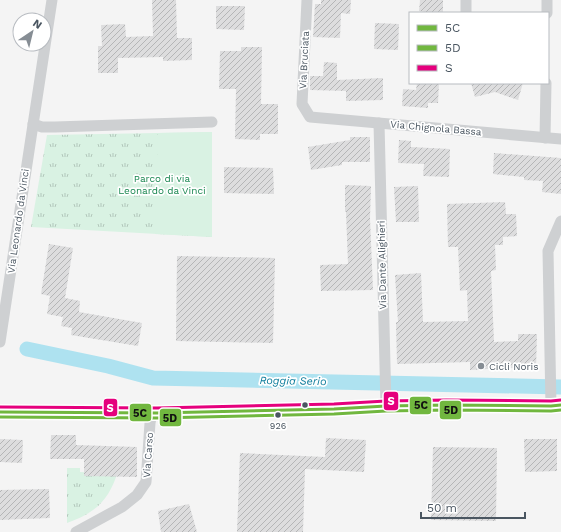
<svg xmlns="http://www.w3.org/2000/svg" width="561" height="532" font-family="'Work Sans',sans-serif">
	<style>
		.grass { fill: url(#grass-tufts) }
		.pitch { fill: #d9f2e3 }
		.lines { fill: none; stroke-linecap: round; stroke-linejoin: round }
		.canal { stroke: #aee2f0; stroke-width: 15 }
		.building { fill: url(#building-hatch) }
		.minor { stroke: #ced0d2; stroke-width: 11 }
		.tertiary { stroke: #ced0d2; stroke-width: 14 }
		.bus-1-casing { stroke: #fff; stroke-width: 6 }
		.bus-2-casing { stroke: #fff; stroke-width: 6 }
		.bus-3-casing { stroke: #fff; stroke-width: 6 }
		.bus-1 { stroke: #71b73f; stroke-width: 3 }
		.bus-2 { stroke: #71b73f; stroke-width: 3 }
		.bus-3 { stroke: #e5007d; stroke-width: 3 }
		.poi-dot { fill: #868d94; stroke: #fff; stroke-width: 1.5 }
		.bus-dot { fill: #4a5661; stroke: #fff; stroke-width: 1.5 }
		.labels { text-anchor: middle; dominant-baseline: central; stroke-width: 3.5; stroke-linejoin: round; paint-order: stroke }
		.bus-label { font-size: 9px; fill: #4a5661; stroke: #fff }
		.street-label { font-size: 10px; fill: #4a5661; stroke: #fff }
		.park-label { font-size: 10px; fill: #17864f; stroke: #fff }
		.poi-label { font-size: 10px; fill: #4a5661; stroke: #fff; text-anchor: start }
		.water-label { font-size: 11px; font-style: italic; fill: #0c7c9b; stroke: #fff }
		.line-badge { stroke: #fff; stroke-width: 1.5 }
		.badge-label { font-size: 11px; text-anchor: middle; font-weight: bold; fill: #fff }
		.pale-badge-label { font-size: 11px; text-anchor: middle; font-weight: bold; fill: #111 }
	</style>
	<defs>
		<pattern id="grass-tufts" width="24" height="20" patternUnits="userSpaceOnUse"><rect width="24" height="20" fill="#d9f2e3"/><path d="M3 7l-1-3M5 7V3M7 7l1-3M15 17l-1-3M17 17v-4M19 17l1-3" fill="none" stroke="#b2c7bb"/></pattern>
		<pattern id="building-hatch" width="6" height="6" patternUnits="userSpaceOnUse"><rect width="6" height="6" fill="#ddddde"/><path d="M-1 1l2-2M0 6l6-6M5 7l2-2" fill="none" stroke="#b5b6b7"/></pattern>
	</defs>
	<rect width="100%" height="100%" fill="#f4f4f4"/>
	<g class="grass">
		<path d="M 212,132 L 212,237 L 31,227 L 47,135 Z"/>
		<path d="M 67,468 L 80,468 L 80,472 L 117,474 C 113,487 105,502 93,510 C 85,516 75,520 67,523 Z"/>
	</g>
	<path class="pitch" d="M 212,132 L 212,237 L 155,234 L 158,133 Z"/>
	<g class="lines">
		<path class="canal" d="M 27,349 L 108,366 L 153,378 L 561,387"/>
	</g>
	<g class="building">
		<path d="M 152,0 L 176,0 L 177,38 L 192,38 L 192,60 L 163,61 L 163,57 L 118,58 L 118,73 L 98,73 L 98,46 L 102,46 L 101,25 L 125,24 L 126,37 L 153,36 Z"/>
		<path d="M 321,0 L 351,0 L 350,14 L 341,13 L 340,38 L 313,37 L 315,4 L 321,4 Z"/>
		<path d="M 420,0 L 443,0 L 443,13 L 424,13 L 424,12 L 419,11 Z"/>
		<path d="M 216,6 L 245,6 L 244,30 L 216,29 Z"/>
		<path d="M 375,23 L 399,24 L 398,50 L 374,49 Z"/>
		<path d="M 241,47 L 262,47 L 261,104 L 278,104 L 278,134 L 260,134 L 260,140 L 235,139 L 236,89 L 219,89 L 220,51 L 241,51 Z"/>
		<path d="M 324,62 L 337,63 L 337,80 L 383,78 L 383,100 L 346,101 L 346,91 L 310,90 L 310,76 L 323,76 Z"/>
		<path d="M 417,83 L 439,83 L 438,103 L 428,103 L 428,108 L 402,106 L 403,89 L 416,90 Z"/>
		<path d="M 471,83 L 523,83 L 518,100 L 495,92 L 475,97 Z"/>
		<path d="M 350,137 L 370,137 L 370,162 L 342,162 L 342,165 L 311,170 L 308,147 L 350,140 Z"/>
		<path d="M 399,140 L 411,141 L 411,147 L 450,149 L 449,177 L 423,176 L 424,164 L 398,163 Z"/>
		<path d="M 494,153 L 561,158 L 561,194 L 542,192 L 543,181 L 524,180 L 524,177 L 493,174 Z"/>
		<path d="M 224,167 L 273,168 L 274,194 L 224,193 Z"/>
		<path d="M 345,185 L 371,186 L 370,218 L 373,290 L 321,291 L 320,265 L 348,264 L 346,212 L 345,212 Z"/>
		<path d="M 418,186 L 419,222 L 396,222 L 394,187 Z"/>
		<path d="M 505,202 L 506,214 L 516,214 L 517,236 L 503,237 L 503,245 L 495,245 L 496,270 L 491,271 L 494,342 L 518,341 L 518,334 L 537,334 L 536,369 L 507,368 L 470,370 L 470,362 L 397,364 L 396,322 L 398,322 L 395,275 L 421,273 L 423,322 L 468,321 L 467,290 L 460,291 L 458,247 L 448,247 L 447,204 Z"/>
		<path d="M 49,244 L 73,248 L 65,298 L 80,301 L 79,312 L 142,323 L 138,346 L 71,335 L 72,328 L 61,326 L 63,317 L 47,314 L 50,296 L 41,294 Z"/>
		<path d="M 177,256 L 275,258 L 273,343 L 176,341 Z"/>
		<path d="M 51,435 L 76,435 L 76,445 L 137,447 L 137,477 L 84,476 L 84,459 L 50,459 Z"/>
		<path d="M 326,438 L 366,440 L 364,472 L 305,469 L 303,532 L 237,532 L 240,453 L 325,457 Z"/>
		<path d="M 0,439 L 23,440 L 22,463 L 0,462 Z"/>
		<path d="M 524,439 L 557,439 L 557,471 L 525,472 Z"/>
		<path d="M 433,447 L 497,448 L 496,521 L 431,520 Z"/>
		<path d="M 49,489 L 50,518 L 0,520 L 0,490 Z"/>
		<path d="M 189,504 L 197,532 L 161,532 L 158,511 Z"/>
	</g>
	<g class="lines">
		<g class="minor">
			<path d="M 307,0 L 302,104 L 310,117 L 561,139"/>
			<path d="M 466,13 L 466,0"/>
			<path d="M 547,13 L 547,0"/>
			<path d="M 379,123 L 386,406"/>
			<path d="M 33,124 L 42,127 L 55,127 L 212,122"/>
			<path d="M 545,138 L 546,83"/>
			<path d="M 0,342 L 29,151 L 52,0"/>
			<path d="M 551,406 L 548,251 L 561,221"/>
			<path d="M 76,532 L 122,507 L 137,495 L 146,482 L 150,423 L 152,413"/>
		</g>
		<path class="tertiary" d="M 0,412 L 157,413 L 334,409 L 386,406 L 446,405 L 551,406 L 561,405"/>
		<defs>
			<path id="bus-1" d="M 0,412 L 157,413 L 334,409 L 386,406 L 446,405 L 551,406 L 561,405"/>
			<path id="bus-2" d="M 0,417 L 157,418 L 334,414 L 386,411 L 446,410 L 551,411 L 561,410"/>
			<path id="bus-3" d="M 0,407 L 157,408 L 334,404 L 386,401 L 446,400 L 551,401 L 561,400"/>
		</defs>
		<use href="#bus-1" class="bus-1-casing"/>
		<use href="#bus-2" class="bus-2-casing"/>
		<use href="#bus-3" class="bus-3-casing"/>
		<use href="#bus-1" class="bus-1"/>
		<use href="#bus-2" class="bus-2"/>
		<use href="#bus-3" class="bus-3"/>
	</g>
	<circle class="poi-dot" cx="481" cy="366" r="4"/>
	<g class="bus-dot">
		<circle cx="305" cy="405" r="3.5"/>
		<circle cx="278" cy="415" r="3.5"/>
	</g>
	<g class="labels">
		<g class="bus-label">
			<text x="278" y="426">926</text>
		</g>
		<g class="street-label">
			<text transform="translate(304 60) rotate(-87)">Via Bruciata</text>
			<text transform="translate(436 128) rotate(5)">Via Chignola Bassa</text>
			<text transform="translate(18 221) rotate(-82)">Via Leonardo da Vinci</text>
			<text transform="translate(382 265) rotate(-91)">Via Dante Alighieri</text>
			<text transform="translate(148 455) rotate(-86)">Via Carso</text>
		</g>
		<g class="park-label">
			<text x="162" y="178">Parco di via<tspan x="162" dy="12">Leonardo da Vinci</tspan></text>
		</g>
		<g class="poi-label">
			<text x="489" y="366">Cicli Noris</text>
		</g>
		<g class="water-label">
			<text transform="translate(293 381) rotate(1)">Roggia Serio</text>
		</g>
	</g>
	<g class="line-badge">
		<rect x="383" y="391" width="16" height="20" rx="4" fill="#e5007d"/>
		<rect x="409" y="396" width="23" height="19" rx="4" fill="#71b73f"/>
		<rect x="103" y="398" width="15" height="19" rx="4" fill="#e5007d"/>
		<rect x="439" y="400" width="23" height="20" rx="4" fill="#71b73f"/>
		<rect x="129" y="403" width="23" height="19" rx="4" fill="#71b73f"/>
		<rect x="159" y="408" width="23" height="19" rx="4" fill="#71b73f"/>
	</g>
	<g class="badge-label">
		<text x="391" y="405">S</text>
		<text x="110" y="412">S</text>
	</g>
	<g class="pale-badge-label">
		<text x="421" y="409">5C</text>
		<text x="451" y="414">5D</text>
		<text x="140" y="417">5C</text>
		<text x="170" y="422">5D</text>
	</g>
	<rect x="409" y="12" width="140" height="72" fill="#ffffff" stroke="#b7bbc0"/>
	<rect x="417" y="25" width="20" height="6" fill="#71b73f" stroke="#b7bbc0"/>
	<text x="445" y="32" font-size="12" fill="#4a5661">5C</text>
	<rect x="417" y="45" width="20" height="6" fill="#71b73f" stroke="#b7bbc0"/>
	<text x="445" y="52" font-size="12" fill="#4a5661">5D</text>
	<rect x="417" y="65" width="20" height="6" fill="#e5007d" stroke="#b7bbc0"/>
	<text x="445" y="72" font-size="12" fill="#4a5661">S</text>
	<g transform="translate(32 32) rotate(35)"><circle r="19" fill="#ffffff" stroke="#b7bbc0"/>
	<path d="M0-3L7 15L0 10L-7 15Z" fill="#868d94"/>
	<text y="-6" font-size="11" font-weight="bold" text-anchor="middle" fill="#4a5661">N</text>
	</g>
	<path d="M421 512v6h104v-6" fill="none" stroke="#4a5661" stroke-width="2"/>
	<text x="427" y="512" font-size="12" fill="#4a5661" stroke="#ffffff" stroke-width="3" paint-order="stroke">50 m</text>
</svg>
